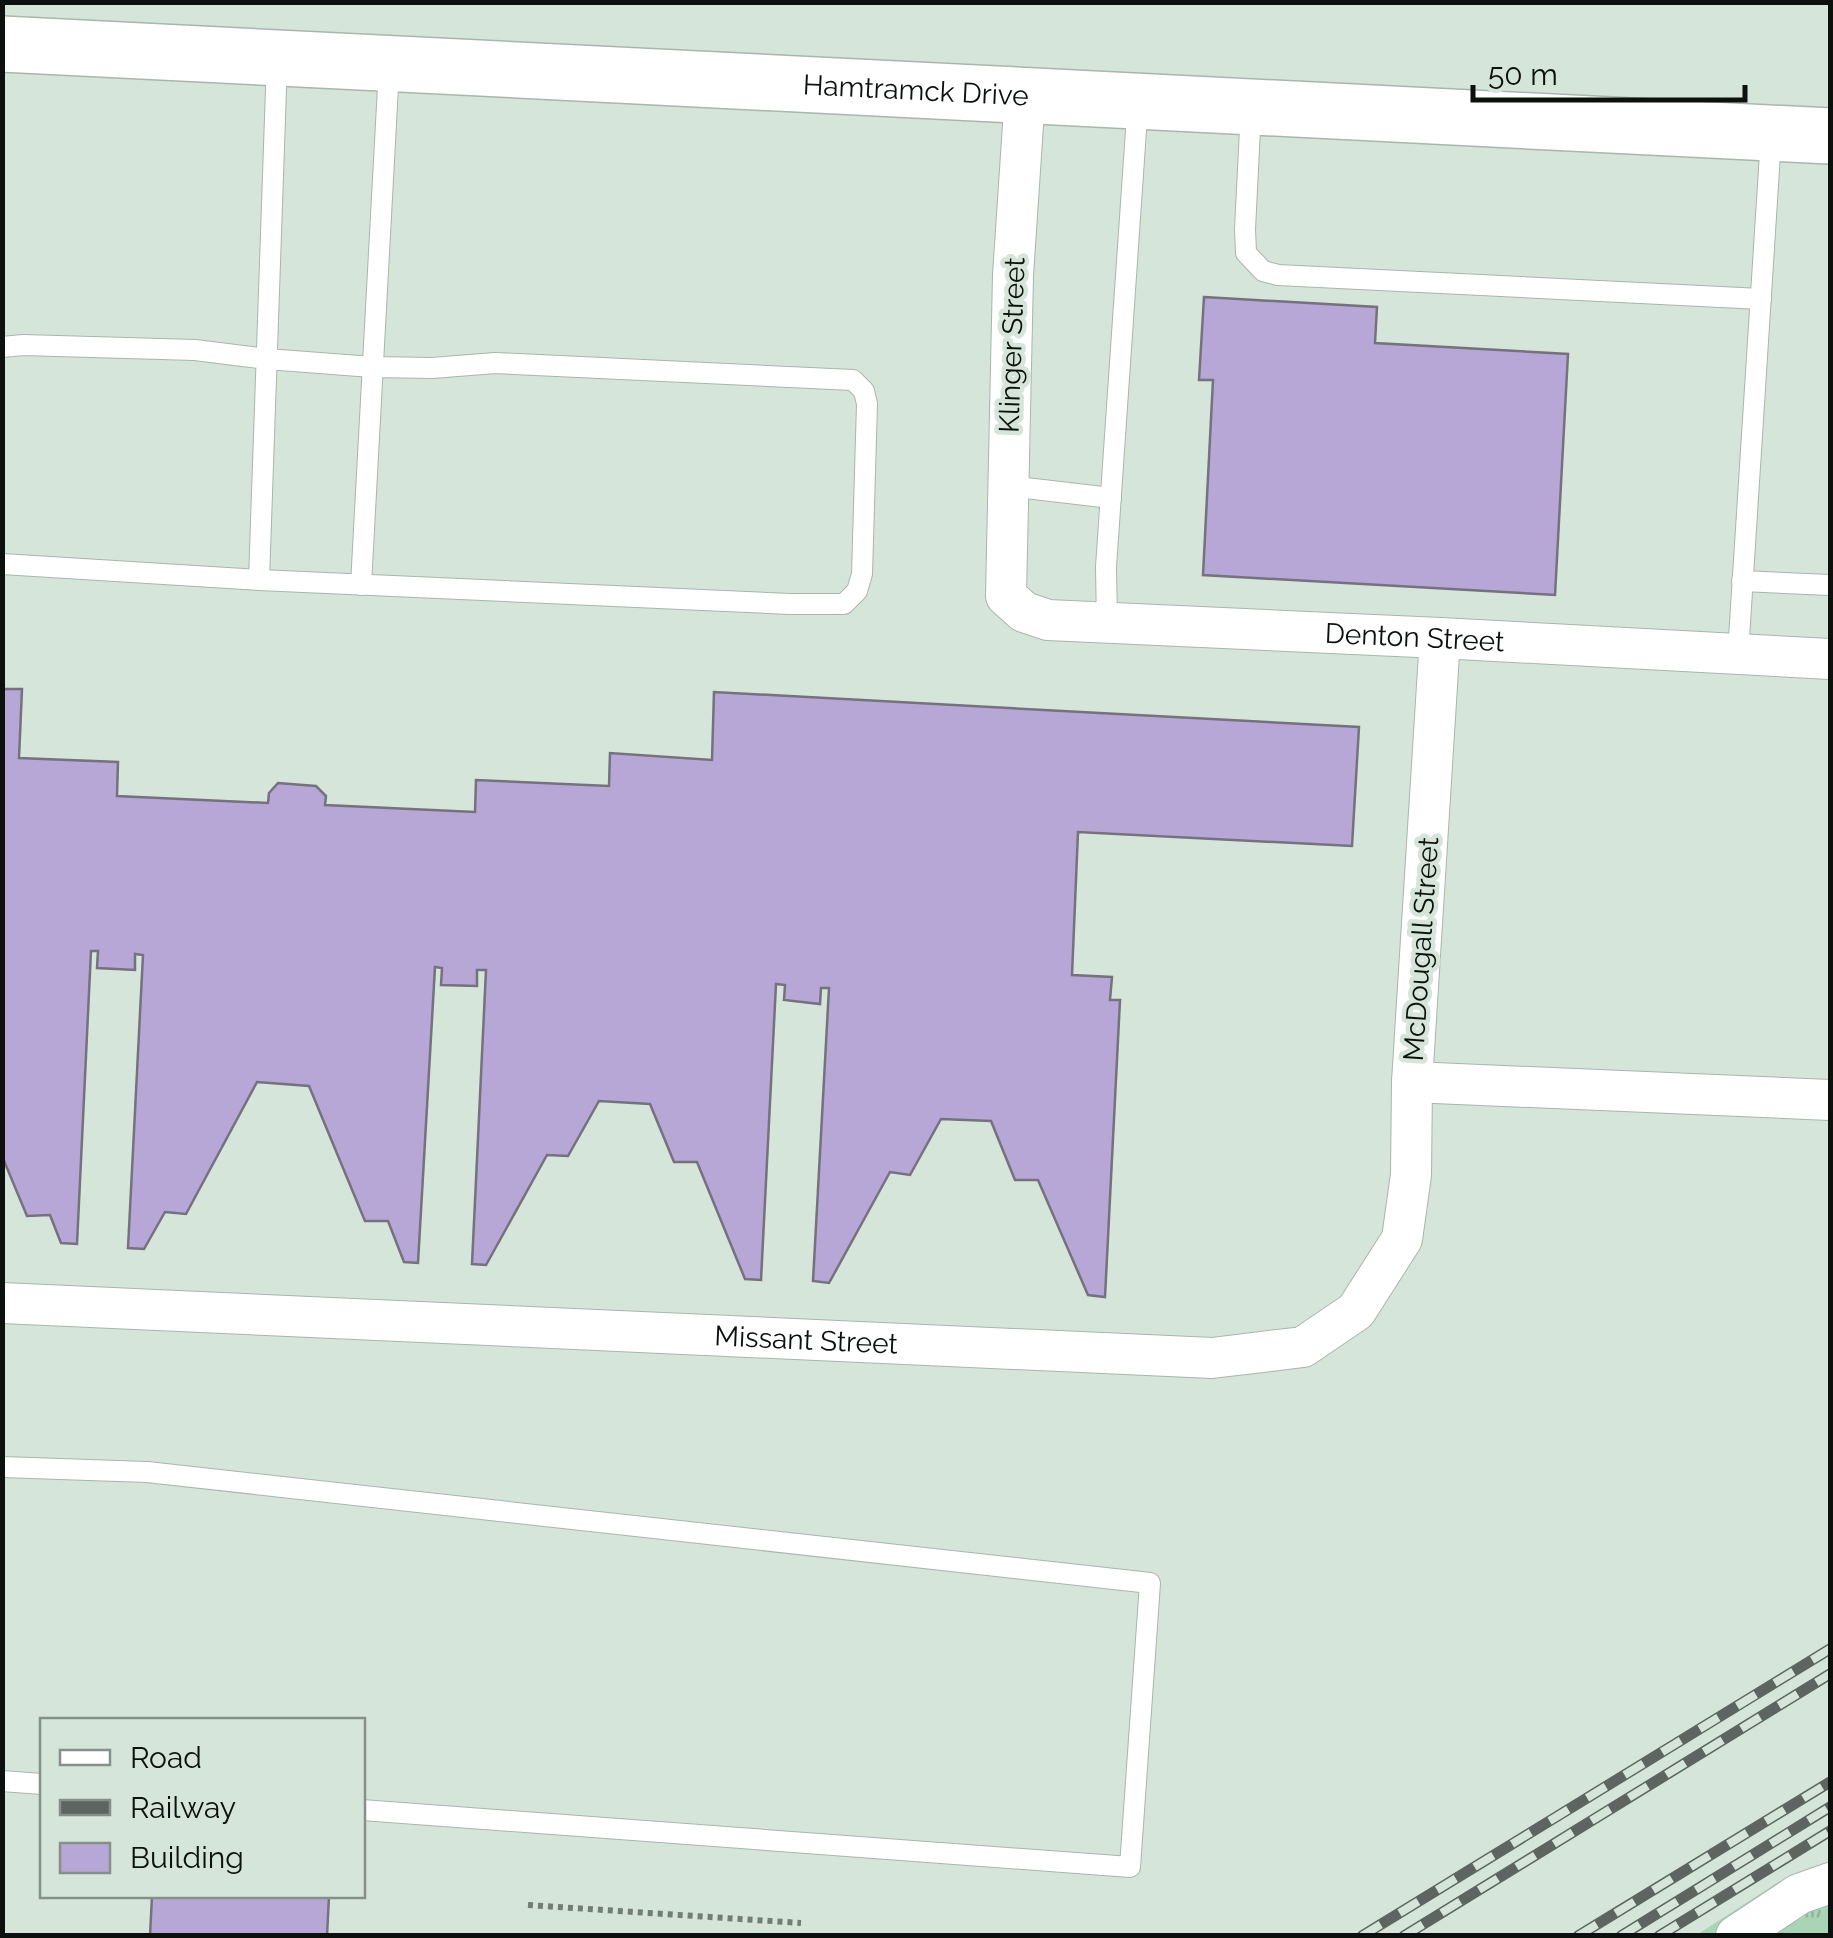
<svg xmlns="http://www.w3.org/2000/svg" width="1833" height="1938" font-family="Raleway,sans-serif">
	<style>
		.park { fill: url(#park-tufts) }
		.building { fill: #b7a7d6; stroke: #75717e; stroke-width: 2.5 }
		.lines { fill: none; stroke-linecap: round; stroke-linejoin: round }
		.lane-casing { stroke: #a8b6ac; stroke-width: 22 }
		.street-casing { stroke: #a8b6ac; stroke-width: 42 }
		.secondary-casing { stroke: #a8b6ac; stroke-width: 58 }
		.path { stroke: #737d76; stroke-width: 6; stroke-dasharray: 5 5; stroke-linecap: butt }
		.lane { stroke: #fff; stroke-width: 20 }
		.street { stroke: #fff; stroke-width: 40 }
		.secondary { stroke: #fff; stroke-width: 55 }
		.rail-casing { stroke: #5c655f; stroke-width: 11 }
		.rail { stroke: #d6e5da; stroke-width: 8; stroke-dasharray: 22; stroke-linecap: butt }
		.labels { text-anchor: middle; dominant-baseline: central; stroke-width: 9; stroke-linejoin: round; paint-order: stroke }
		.street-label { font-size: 28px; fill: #0c110d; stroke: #d6e5da }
	</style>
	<defs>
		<pattern id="park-tufts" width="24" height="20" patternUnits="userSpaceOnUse" patternTransform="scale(2.5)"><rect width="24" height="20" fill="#a9d5b6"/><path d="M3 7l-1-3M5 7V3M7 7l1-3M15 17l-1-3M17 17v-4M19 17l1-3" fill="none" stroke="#90b69b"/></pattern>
	</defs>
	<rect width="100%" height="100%" fill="#d6e5da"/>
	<path class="park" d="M 1780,1881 L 1830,1884 L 1830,1935 L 1695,1936 Z"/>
	<g class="building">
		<path d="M 1204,297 L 1377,307 L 1375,343 L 1568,354 L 1555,595 L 1203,575 L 1213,380 L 1199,380 Z"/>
		<path d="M 2,689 L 22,689 L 19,758 L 118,762 L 117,796 L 268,803 L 269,793 L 278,783 L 316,786 L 326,796 L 325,805 L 475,812 L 476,780 L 609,786 L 610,753 L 712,760 L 714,692 L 1359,727 L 1352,846 L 1078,832 L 1072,975 L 1112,977 L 1110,1000 L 1120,1000 L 1105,1297 L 1088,1295 L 1038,1180 L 1015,1180 L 991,1121 L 941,1119 L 910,1175 L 890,1172 L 829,1283 L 813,1281 L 829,988 L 821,988 L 820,1004 L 784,1000 L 785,985 L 776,984 L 761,1280 L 745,1279 L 697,1162 L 674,1162 L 650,1104 L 599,1101 L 568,1156 L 547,1155 L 486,1265 L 472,1264 L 486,970 L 477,970 L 477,986 L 441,985 L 442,968 L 435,967 L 418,1263 L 404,1262 L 388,1221 L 365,1221 L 309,1086 L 257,1082 L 186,1214 L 165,1212 L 144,1249 L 128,1248 L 143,955 L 135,954 L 135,970 L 97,968 L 98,951 L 91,951 L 77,1244 L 61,1243 L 50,1215 L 27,1216 L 2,1156 Z"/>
		<path d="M 152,1896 L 329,1896 L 327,1936 L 150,1936 Z"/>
	</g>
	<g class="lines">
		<defs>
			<g id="lane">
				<path d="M 1251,109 L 1245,229 L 1246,253 L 1263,271 L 1278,275 L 1761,299"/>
				<path d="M 2,347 L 23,345 L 195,350 L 267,359 L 372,367 L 432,368 L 495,363 L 853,380 L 864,391 L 867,404 L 862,574 L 857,591 L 844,604 L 790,604 L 259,580 L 277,60"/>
				<path d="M 1008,486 L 1111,498"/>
				<path d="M 2,564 L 259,580"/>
				<path d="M 1742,581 L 1830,585"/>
				<path d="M 361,585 L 389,68"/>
				<path d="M 1107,623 L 1106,567 L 1138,101"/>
				<path d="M 1738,654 L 1771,138"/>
				<path d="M 2,1467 L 147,1472 L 1150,1583 L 1130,1867 L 362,1810"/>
				<path d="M 2,1781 L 42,1784"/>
			</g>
			<g id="street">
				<path id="s1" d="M 1025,95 L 1013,275 L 1006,596 L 1024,612 L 1048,620 L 1440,638 L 1830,659"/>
				<path d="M 1440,638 L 1412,1082 L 1830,1100"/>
				<path id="s2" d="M 2,1303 L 1212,1358 L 1303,1347 L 1356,1311 L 1402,1239 L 1411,1175 L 1412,1082"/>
				<path d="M 1736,1936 L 1799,1894 L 1830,1883"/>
			</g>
			<g id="secondary">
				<path id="s3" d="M 2,44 L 1830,136"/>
			</g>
		</defs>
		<use href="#lane" class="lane-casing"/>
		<use href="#street" class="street-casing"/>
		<use href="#secondary" class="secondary-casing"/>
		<path class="path" d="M 528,1905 L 801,1923"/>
		<use href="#lane" class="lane"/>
		<use href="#street" class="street"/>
		<use href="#secondary" class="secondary"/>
		<defs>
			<g id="rail">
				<path d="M 1362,1936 L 1830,1649"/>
				<path d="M 1404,1936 L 1830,1674"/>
				<path d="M 1578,1936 L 1830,1782"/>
				<path d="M 1621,1936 L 1830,1807"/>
				<path d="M 1659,1936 L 1830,1831"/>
			</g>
		</defs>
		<use href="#rail" class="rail-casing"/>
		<use href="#rail" class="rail"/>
	</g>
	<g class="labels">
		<g class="street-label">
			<text stroke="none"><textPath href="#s3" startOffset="915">Hamtramck Drive</textPath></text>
			<text transform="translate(1012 345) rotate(-88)">Klinger Street</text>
			<text stroke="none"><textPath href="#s1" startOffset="918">Denton Street</textPath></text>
			<text transform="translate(1421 949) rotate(-86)">McDougall Street</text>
			<text stroke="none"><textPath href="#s2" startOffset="805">Missant Street</textPath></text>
		</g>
	</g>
	<rect width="1833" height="1938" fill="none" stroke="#0c110d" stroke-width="10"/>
	<rect x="40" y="1718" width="325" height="180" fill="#d6e5da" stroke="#859088" stroke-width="2.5"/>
	<rect x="60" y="1750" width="50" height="15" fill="#ffffff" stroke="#859088" stroke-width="2.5"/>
	<text x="130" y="1768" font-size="30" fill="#0c110d">Road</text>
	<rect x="60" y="1800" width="50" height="15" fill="#5c655f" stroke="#859088" stroke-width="2.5"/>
	<text x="130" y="1818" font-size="30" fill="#0c110d">Railway</text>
	<rect x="60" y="1843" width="50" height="30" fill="#b7a7d6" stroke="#859088" stroke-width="2.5"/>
	<text x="130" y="1868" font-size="30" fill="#0c110d">Building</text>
	<path d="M1473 85v15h272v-15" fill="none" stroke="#0c110d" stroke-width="5"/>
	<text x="1488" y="85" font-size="30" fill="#0c110d" stroke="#d6e5da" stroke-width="8" paint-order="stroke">50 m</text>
</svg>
